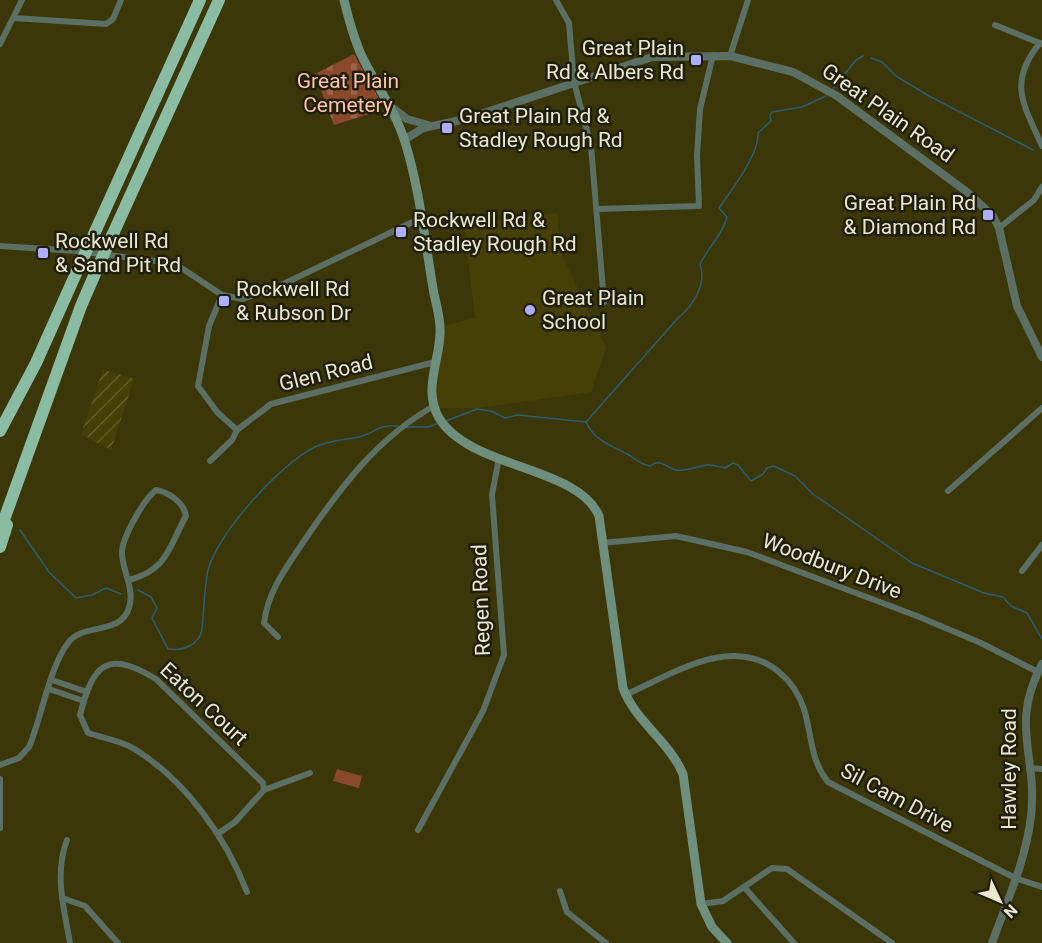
<svg xmlns="http://www.w3.org/2000/svg" width="1042" height="943" font-family="Roboto,sans-serif">
	<style>
		.built { fill: #464006 }
		.industrial { fill: url(#industrial-furrows) }
		.cemetery { fill: url(#cemetery-stones) }
		.park { fill: #8b492c }
		.lines { fill: none; stroke-linecap: round; stroke-linejoin: round }
		.stream { stroke: #2a5f71; stroke-width: 1.5 }
		.minor { stroke: #5b6f65; stroke-width: 6 }
		.tertiary { stroke: #5b6f65; stroke-width: 8 }
		.secondary { stroke: #6e8e7e; stroke-width: 9 }
		.motorway { stroke: #8abca4; stroke-width: 12 }
		.motorway-bridge { stroke: #8abca4; stroke-width: 12 }
		.poi-dot { fill: #aeaefb; stroke: #201e0c; stroke-width: 2 }
		.labels { text-anchor: middle; dominant-baseline: central; stroke-width: 5; stroke-linejoin: round; paint-order: stroke }
		.poi-label { font-size: 21px; fill: #e9e7cf; stroke: #201e0c; text-anchor: start }
		.park-label { font-size: 21px; fill: #fec3ab; stroke: #201e0c }
		.street-label { font-size: 21px; fill: #e9e7cf; stroke: #201e0c }
	</style>
	<defs>
		<pattern id="industrial-furrows" width="10" height="10" patternUnits="userSpaceOnUse" patternTransform="scale(1.5)"><rect width="10" height="10" fill="#464006"/><path d="M-1 1l2-2M0 10L10 0M9 11l2-2" fill="none" stroke="#615c29"/></pattern>
		<pattern id="cemetery-stones" width="16" height="16" patternUnits="userSpaceOnUse" patternTransform="scale(1.5)"><rect width="16" height="16" fill="#8b492c"/><path d="M2 7V4a2 2 0 0 1 4 0v3zM10 15v-3a2 2 0 0 1 4 0v3z" fill="#9b634a"/></pattern>
	</defs>
	<rect width="100%" height="100%" fill="#3c3709"/>
	<path class="built" d="M 557,213 L 562,255 L 606,348 L 591,392 L 478,408 L 438,408 L 436,399 L 437,374 L 444,326 L 475,318 L 464,225 Z"/>
	<path class="industrial" d="M 103,369 L 134,379 L 111,450 L 81,434 Z"/>
	<path class="cemetery" d="M 354,54 L 378,97 L 376,112 L 334,125 L 315,74 Z"/>
	<path class="park" d="M 337,769 L 362,776 L 359,788 L 333,781 Z"/>
	<g class="lines">
		<g class="stream">
			<path d="M 871,58 L 882,62 L 896,76 L 929,96 L 1033,150"/>
			<path d="M 833,89 L 856,60 L 863,56"/>
			<path d="M 446,421 L 477,409 L 491,411 L 505,418 L 518,415 L 586,422 L 678,318 C 693,306 707,284 700,264 C 709,246 723,234 727,217 L 719,208 C 732,189 759,155 758,133 L 771,121 L 770,115 L 772,112 L 802,107 L 826,96"/>
			<path d="M 586,422 C 595,442 612,445 629,455 C 637,460 640,464 650,466 C 662,458 664,467 676,470 C 686,472 696,467 706,465 C 711,464 719,467 725,468 L 733,463 L 738,465 L 751,481 L 763,474 L 767,468 L 774,466 L 795,476 L 813,494 L 912,563 L 984,593 L 1003,597 L 1011,606 L 1027,613 L 1042,639"/>
			<path d="M 406,427 L 428,427 L 439,423"/>
			<path d="M 20,530 L 49,572 L 76,598 L 92,595 L 106,588 L 121,594"/>
			<path d="M 138,590 L 151,597 L 157,608 L 152,618 L 168,649 C 183,651 198,646 202,630 C 204,611 204,589 208,570 C 217,534 281,463 315,447 C 331,440 343,440 359,437 C 376,433 377,424 398,426"/>
		</g>
		<g class="minor">
			<path d="M 556,0 L 569,23 L 574,82 L 591,146 L 604,302"/>
			<path d="M 14,18 L 106,24 L 113,19 L 121,0"/>
			<path d="M 995,25 L 1042,44"/>
			<path d="M 1040,43 C 1007,83 1024,105 1042,146"/>
			<path d="M 0,44 L 22,0"/>
			<path d="M 730,56 L 748,0"/>
			<path d="M 597,209 L 699,206 L 697,155 L 700,109 L 713,55"/>
			<path d="M 999,228 L 1034,200 L 1042,187"/>
			<path d="M 0,246 L 77,251 L 163,262 L 180,267 L 222,295 L 243,299 L 277,287 L 421,218"/>
			<path d="M 222,295 L 209,326 L 198,386 L 217,412 L 237,430"/>
			<path d="M 210,461 L 232,440 L 237,430 L 271,404 L 435,362"/>
			<path d="M 948,491 L 1042,408"/>
			<path d="M 602,543 L 676,536 L 747,552 L 917,616 L 981,643 L 1038,672"/>
			<path d="M 1022,571 L 1042,545"/>
			<path d="M 278,637 L 264,623 C 268,591 286,568 304,541 C 340,488 377,438 434,406"/>
			<path d="M 52,680 L 87,692"/>
			<path d="M 49,689 L 84,701"/>
			<path d="M 625,695 C 671,675 732,633 779,672 C 791,682 799,694 804,709 C 812,735 810,760 828,782 L 1015,878 L 1042,887"/>
			<path d="M 0,765 L 19,758 L 29,747 C 42,717 49,668 68,643 C 83,622 120,636 129,608 C 135,590 123,572 122,554 C 121,539 144,499 156,490 C 168,492 184,502 186,516 C 168,549 167,570 129,580"/>
			<path d="M 1029,768 L 1042,769"/>
			<path d="M 0,779 L 0,828"/>
			<path d="M 418,830 L 483,711 L 504,655 L 492,495 L 499,458"/>
			<path d="M 219,833 L 235,822 L 264,790"/>
			<path d="M 67,840 C 54,874 64,908 70,943"/>
			<path d="M 744,887 L 794,943"/>
			<path d="M 560,891 L 567,912 L 606,943"/>
			<path d="M 247,892 C 226,838 186,781 136,750 C 123,741 103,738 88,733 L 80,715 C 93,664 107,649 156,679 L 263,783 L 264,790 L 310,773"/>
			<path d="M 62,898 L 85,906 L 118,943"/>
			<path d="M 701,904 L 723,901 L 772,868 L 787,869 L 892,943"/>
		</g>
		<g class="tertiary">
			<path d="M 390,106 L 407,119 L 428,125"/>
			<path d="M 404,140 L 423,128 L 466,119 L 652,57 L 730,56 L 793,72 L 837,96 L 967,192 L 993,216 L 999,228 L 1017,306 L 1042,357"/>
			<path d="M 992,943 C 1007,901 1026,860 1031,816 C 1038,755 1009,726 1042,664"/>
		</g>
		<path class="secondary" d="M 344,0 C 348,17 353,35 360,52 C 374,83 395,109 405,142 C 420,190 425,243 434,294 C 437,307 441,321 440,334 C 439,363 423,390 439,418 C 470,469 578,466 599,516 L 623,688 C 635,721 669,741 683,774 L 701,904 L 712,927 L 727,943"/>
		<g class="motorway">
			<path d="M 95,232 L 200,0"/>
			<path d="M 112,236 L 219,0"/>
			<path d="M 0,431 L 36,363 L 78,269"/>
			<path d="M 0,531 L 81,306 L 97,269"/>
			<path d="M 0,547 L 7,525"/>
		</g>
		<g class="motorway-bridge">
			<path d="M 78,269 L 95,232"/>
			<path d="M 97,269 L 112,236"/>
		</g>
	</g>
	<g class="poi-dot">
		<rect x="690" y="54" width="12" height="12" rx="3"/>
		<rect x="441" y="122" width="12" height="12" rx="3"/>
		<rect x="982" y="209" width="12" height="12" rx="3"/>
		<rect x="395" y="226" width="12" height="12" rx="3"/>
		<rect x="37" y="247" width="12" height="12" rx="3"/>
		<rect x="218" y="295" width="12" height="12" rx="3"/>
		<circle cx="530" cy="310" r="6"/>
	</g>
	<g class="labels">
		<g class="poi-label">
			<text x="684" y="48" text-anchor="end">Great Plain<tspan x="684" dy="24">Rd &amp; Albers Rd</tspan></text>
			<text x="459" y="116">Great Plain Rd &amp;<tspan x="459" dy="24">Stadley Rough Rd</tspan></text>
			<text x="976" y="203" text-anchor="end">Great Plain Rd<tspan x="976" dy="24">&amp; Diamond Rd</tspan></text>
			<text x="413" y="220">Rockwell Rd &amp;<tspan x="413" dy="24">Stadley Rough Rd</tspan></text>
			<text x="55" y="241">Rockwell Rd<tspan x="55" dy="24">&amp; Sand Pit Rd</tspan></text>
			<text x="236" y="289">Rockwell Rd<tspan x="236" dy="24">&amp; Rubson Dr</tspan></text>
			<text x="542" y="298">Great Plain<tspan x="542" dy="24">School</tspan></text>
		</g>
		<g class="park-label">
			<text x="348" y="81">Great Plain<tspan x="348" dy="24">Cemetery</tspan></text>
		</g>
		<g class="street-label">
			<text transform="translate(888 113) rotate(35)">Great Plain Road</text>
			<text transform="translate(326 373) rotate(-14)">Glen Road</text>
			<text transform="translate(832 566) rotate(21)">Woodbury Drive</text>
			<text transform="translate(481 600) rotate(-92)">Regen Road</text>
			<text transform="translate(204 704) rotate(43)">Eaton Court</text>
			<text transform="translate(1009 769) rotate(-90)">Hawley Road</text>
			<text transform="translate(897 798) rotate(28)">Sil Cam Drive</text>
		</g>
	</g>
	<g transform="translate(1000 901) rotate(134)" stroke="#201e0c" stroke-width="4.5" paint-order="stroke">
	<path d="M0-4.5L10 22L0 15L-10 22Z" fill="#e9e7cf"/>
	<text y="-9" font-size="16" font-weight="bold" text-anchor="middle" fill="#e9e7cf">N</text>
	</g>
</svg>
